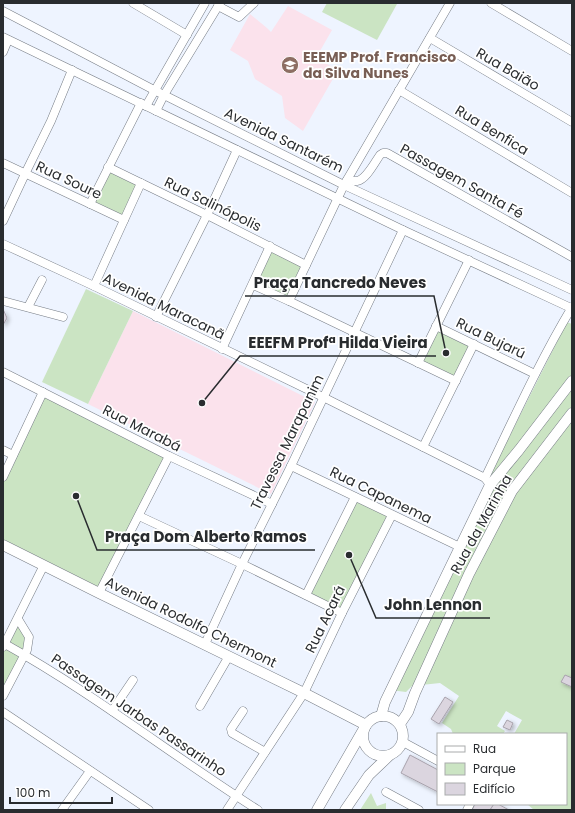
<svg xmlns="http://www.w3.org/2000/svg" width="575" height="813" font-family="Poppins,sans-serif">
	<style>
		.education { fill: #fbe2ec }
		.green { fill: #cbe4c3 }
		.building { fill: #dbd5df; stroke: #a8a2ac; filter: url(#shadow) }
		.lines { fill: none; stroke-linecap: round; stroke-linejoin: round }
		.minor-casing { stroke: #777d86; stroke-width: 9 }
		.major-casing { stroke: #777d86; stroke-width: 11 }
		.minor { stroke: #fff; stroke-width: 8 }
		.major { stroke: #fff; stroke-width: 10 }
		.labels { text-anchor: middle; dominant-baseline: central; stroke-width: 3.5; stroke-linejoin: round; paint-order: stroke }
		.education-label { font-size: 14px; font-weight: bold; fill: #785e54; stroke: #fff; text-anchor: start }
		.street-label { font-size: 14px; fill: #292c2f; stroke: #fff }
		.leader { fill: none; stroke: #292c2f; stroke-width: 1.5 }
		.callout-dot { fill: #292c2f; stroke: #fff; stroke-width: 1.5 }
		.callout-label { font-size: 15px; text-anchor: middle; font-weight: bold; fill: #292c2f; stroke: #fff; stroke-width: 3.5; stroke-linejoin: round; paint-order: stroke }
	</style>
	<defs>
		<filter id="shadow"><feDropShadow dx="2" dy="2" stdDeviation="2" flood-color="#0004"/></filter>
	</defs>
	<rect width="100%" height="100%" fill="#eef4ff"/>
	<g class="education">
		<path d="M 288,6 L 332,30 L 316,58 L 338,70 L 303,131 L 285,118 L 282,96 L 255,79 L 248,61 L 230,50 L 250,14 L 267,28 L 271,32 Z"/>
		<path d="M 133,311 L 315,402 L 271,494 L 88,404 Z"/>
	</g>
	<g class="green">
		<path d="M 327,3 L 396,3 L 397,4 L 377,40 L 322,12 Z"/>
		<path d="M 108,167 L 141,183 L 124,220 L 90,204 Z"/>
		<path d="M 270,246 L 306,265 L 289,301 L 253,285 Z"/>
		<path d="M 86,289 L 133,311 L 88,404 L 42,382 Z"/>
		<path d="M 567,322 L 572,324 L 572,810 L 534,810 L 527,804 L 566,804 L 566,734 L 514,734 L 522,720 L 506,711 L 497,726 L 505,731 L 503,734 L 453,734 L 451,729 L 442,723 L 459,696 L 440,683 L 412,686 L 406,692 L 390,690 L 488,479 Z"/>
		<path d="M 436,326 L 474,344 L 456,381 L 418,363 Z"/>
		<path d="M 43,392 L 169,456 L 99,593 L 3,545 L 3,477 Z"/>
		<path d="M 355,497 L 392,515 L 342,613 L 306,595 Z"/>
		<path d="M 18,619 L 29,637 L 3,696 L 3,647 Z"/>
		<path d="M 371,793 L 377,806 L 386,803 L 386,810 L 360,810 Z"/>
	</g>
	<g class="building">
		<path d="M 3,309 L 7,318 L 3,325 Z"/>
		<path d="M 565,675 L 572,678 L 572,687 L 561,682 Z"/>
		<path d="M 445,697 L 453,702 L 439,724 L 431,719 Z"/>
		<path d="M 507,720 L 513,723 L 510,730 L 503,727 Z"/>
		<path d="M 410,755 L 438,770 L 438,792 L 401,773 Z"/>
		<path d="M 475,804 L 494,804 L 490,810 L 472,810 Z"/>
		<path d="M 494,804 L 498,804 L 509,810 L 490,810 Z"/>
	</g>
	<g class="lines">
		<defs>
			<g id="minor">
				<path d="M 133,3 L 187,35"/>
				<path d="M 491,3 L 572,51"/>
				<path d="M 218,6 L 239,17 L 254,3"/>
				<path d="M 3,11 L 154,90 L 344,185 L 572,290"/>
				<path d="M 3,37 L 403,230 L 571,308"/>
				<path d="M 430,38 L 572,122"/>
				<path d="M 3,52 L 8,40"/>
				<path d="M 399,90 L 572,193"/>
				<path d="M 146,106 L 205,3"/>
				<path d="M 156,111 L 164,95 L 220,3"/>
				<path d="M 3,163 L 124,220"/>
				<path d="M 108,167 L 207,215 L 306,265"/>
				<path d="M 347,180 C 350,181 354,181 357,181 C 366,180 375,162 380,155 L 383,153 L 387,153 L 572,257"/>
				<path d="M 90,204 L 141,103"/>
				<path d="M 3,221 L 25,174 L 51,121 L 72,70"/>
				<path d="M 3,244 L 94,286 L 323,397 L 485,478"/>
				<path d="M 253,285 L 289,301 L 456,381"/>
				<path d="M 94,286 L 141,183"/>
				<path d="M 3,301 L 63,317"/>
				<path d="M 289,301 L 344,185 L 450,3"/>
				<path d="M 28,307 L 42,280"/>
				<path d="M 156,317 L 207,215 L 237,150"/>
				<path d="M 436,326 L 535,374"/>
				<path d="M 222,349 L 270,246"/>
				<path d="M 418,363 L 469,260"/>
				<path d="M 3,372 L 169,456 L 272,504"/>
				<path d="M 423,447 L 474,344"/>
				<path d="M 3,450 L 13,455"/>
				<path d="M 291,466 L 460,547"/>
				<path d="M 3,477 L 43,392"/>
				<path d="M 488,482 L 485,478 C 513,420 539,362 572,307"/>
				<path d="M 139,516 L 242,564 L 342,613"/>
				<path d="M 99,593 L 169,456"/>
				<path d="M 306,595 L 355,497"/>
				<path d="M 5,644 C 93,693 173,756 258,810"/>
				<path d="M 205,644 L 242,564 L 291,466 L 403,230"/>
				<path d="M 3,647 L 44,565"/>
				<path d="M 3,696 L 27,650 L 29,637 L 18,619"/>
				<path d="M 200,706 L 229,656"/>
				<path d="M 112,711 L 133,680"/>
				<path d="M 243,711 L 231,729 L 232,733 L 265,752"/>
				<path d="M 3,712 L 149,810"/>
				<path d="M 403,742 L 438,761"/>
				<path d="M 386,792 L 419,810"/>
				<path d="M 62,810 L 90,771"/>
				<path d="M 227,810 L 304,693 L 342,613 L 392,515"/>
				<path d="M 467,810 L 470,804"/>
			</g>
			<g id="major">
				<path d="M 3,545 L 99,593 L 304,693 L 366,725 L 317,810"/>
				<circle cx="383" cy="736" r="20"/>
				<path d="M 381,716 L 385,702 L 490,485 L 519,450 L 572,381"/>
				<path d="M 400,724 L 408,712 L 415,693 L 469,574 L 512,491 L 572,413"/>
				<path d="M 345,810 L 369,775 L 390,755"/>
			</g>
		</defs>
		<use href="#minor" class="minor-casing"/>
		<use href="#major" class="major-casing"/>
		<use href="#minor" class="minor"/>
		<use href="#major" class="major"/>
	</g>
	<defs>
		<symbol id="school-disc" viewBox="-11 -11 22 22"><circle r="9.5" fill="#8d6e63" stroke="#fff"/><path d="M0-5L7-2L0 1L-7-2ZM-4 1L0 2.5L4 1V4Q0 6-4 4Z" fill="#fff"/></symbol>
	</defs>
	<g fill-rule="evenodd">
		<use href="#school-disc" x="280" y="55" width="20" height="20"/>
	</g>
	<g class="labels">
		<g class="education-label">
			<text x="303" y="57">EEEMP Prof. Francisco<tspan x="303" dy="16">da Silva Nunes</tspan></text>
		</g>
		<g class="street-label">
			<text transform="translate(508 69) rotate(30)">Rua Baião</text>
			<text transform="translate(492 130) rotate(31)">Rua Benfica</text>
			<text transform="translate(284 140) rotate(26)">Avenida Santarém</text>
			<text transform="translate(69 180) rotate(25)">Rua Soure</text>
			<text transform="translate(462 181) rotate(29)">Passagem Santa Fé</text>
			<text transform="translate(213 204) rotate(26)">Rua Salinópolis</text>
			<text transform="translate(164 306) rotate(26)">Avenida Maracanã</text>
			<text transform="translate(491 338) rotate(26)">Rua Bujarú</text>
			<text transform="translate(142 428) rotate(27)">Rua Marabá</text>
			<text transform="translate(287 442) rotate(-64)">Travessa Marapanim</text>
			<text transform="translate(381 495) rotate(26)">Rua Capanema</text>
			<text transform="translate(481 524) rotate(-61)">Rua da Marinha</text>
			<text transform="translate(325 619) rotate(-64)">Rua Acará</text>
			<text transform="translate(191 622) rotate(26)">Avenida Rodolfo Chermont</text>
			<text transform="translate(139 715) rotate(34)">Passagem Jarbas Passarinho</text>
		</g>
	</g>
	<path class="leader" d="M446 353L434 296H245M202 403L240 356H436M76 496L97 550H315M349 555L376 618H490"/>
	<g class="callout-dot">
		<circle cx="446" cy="353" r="4"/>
		<circle cx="202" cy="403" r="4"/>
		<circle cx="76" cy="496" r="4"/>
		<circle cx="349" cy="555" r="4"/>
	</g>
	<g class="callout-label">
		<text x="340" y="288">Praça Tancredo Neves</text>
		<text x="338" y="348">EEEFM Profª Hilda Vieira</text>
		<text x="206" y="542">Praça Dom Alberto Ramos</text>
		<text x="433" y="610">John Lennon</text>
	</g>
	<rect width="575" height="813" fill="none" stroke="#292c2f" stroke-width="8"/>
	<rect x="437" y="733" width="130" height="72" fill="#ffffff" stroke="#a9abac"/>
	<rect x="445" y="746" width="20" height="6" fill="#ffffff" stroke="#a9abac"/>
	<text x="473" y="753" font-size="12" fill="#292c2f">Rua</text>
	<rect x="445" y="763" width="20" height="12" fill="#cbe4c3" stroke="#a9abac"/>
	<text x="473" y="773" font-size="12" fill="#292c2f">Parque</text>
	<rect x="445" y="783" width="20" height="12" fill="#dbd5df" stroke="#a9abac"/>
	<text x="473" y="793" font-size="12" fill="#292c2f">Edifício</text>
	<path d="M10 797v6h102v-6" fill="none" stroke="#292c2f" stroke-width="2"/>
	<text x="16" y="797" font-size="12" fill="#292c2f" stroke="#ffffff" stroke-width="3" paint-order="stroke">100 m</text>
</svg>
